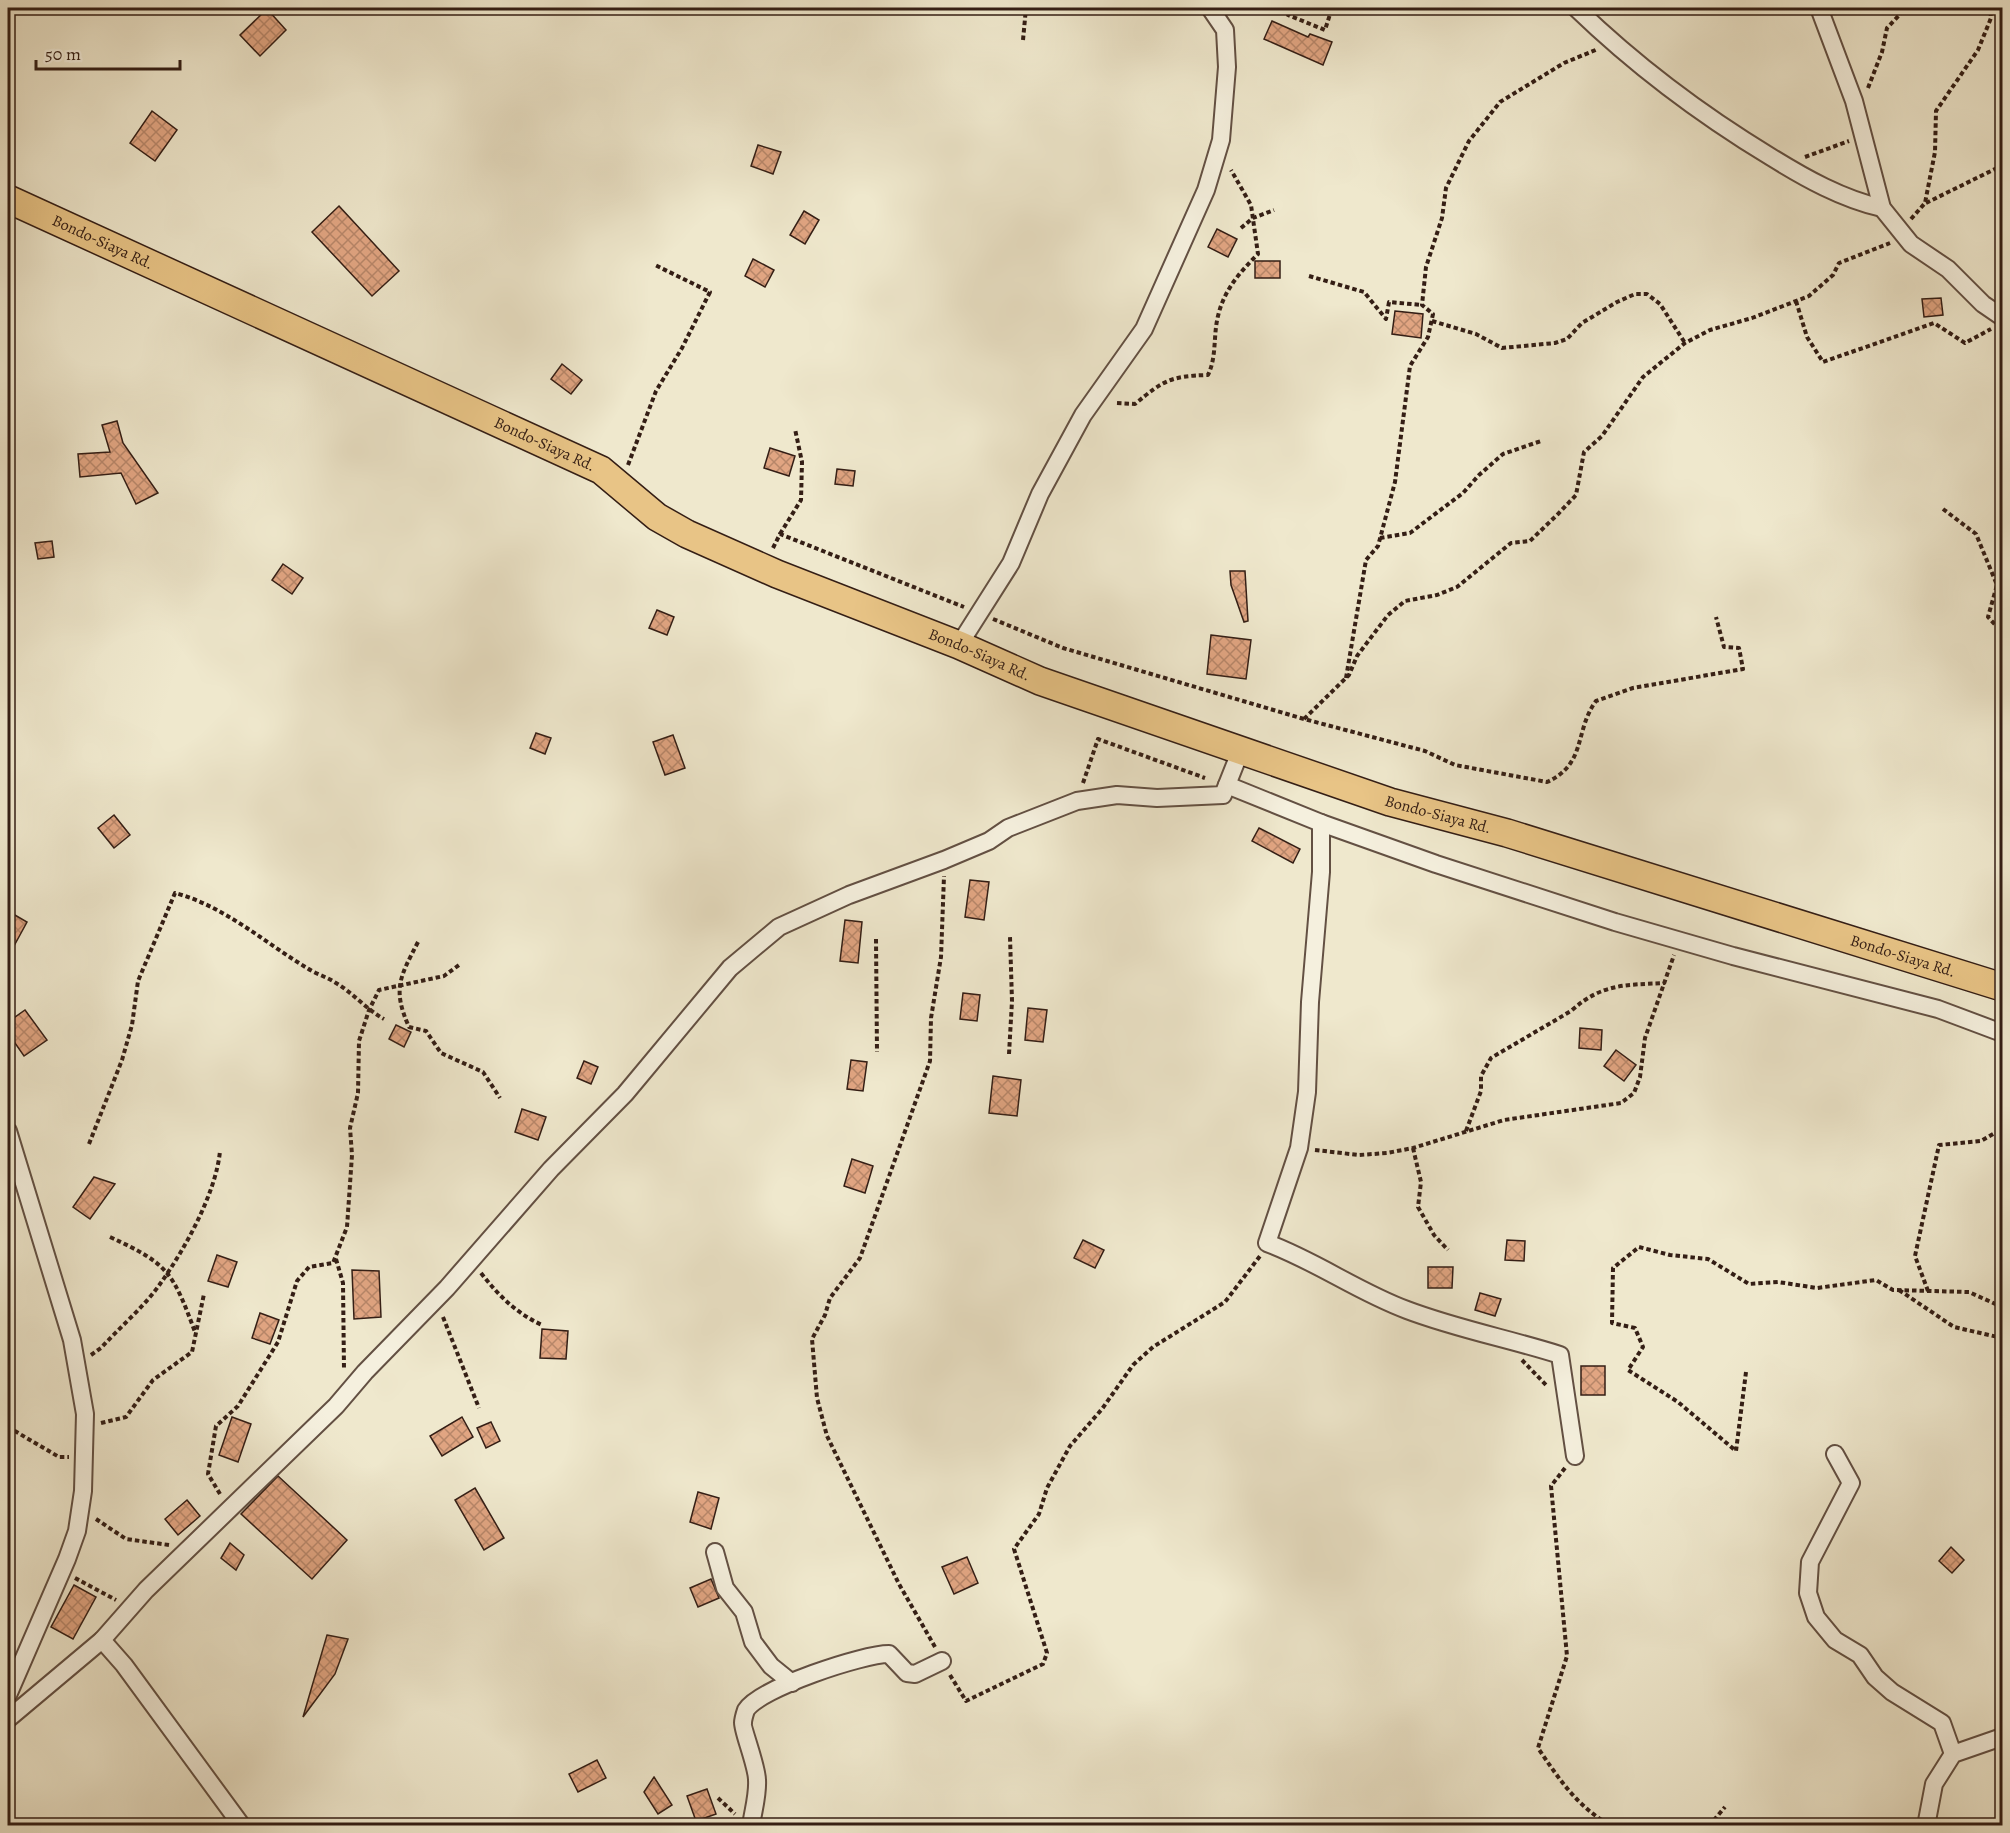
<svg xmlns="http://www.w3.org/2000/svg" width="2010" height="1833" font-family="Alegreya,serif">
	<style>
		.building { fill: url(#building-cross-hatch); stroke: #341e15; stroke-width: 1.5 }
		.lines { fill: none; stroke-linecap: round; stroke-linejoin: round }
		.minor-casing { stroke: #635043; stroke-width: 20 }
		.trunk-casing { stroke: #341e15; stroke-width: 30 }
		.path { stroke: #341e15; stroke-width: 4; stroke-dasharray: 4.5 3; stroke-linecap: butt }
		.minor { stroke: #f5f0de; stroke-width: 16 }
		.trunk { stroke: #e8c486; stroke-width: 27 }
		.labels { text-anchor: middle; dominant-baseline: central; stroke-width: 4.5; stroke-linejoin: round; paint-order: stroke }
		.street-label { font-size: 16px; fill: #341e15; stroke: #f5f0de }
	</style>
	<defs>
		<pattern id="building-cross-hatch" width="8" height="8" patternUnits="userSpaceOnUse" patternTransform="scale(1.5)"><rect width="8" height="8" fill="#e1a582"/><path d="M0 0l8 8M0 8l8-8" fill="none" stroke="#b78669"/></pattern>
	</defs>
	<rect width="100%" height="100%" fill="#efe8cd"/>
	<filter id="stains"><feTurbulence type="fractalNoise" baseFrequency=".00333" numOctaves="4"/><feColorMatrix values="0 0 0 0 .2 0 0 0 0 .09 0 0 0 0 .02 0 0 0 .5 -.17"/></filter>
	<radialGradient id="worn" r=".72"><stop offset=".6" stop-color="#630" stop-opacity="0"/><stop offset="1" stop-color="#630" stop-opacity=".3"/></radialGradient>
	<g class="building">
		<path d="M 267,9 L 286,30 L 260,56 L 240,35 Z"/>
		<path d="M 1272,21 L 1308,37 L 1310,34 L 1332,42 L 1323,65 L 1264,39 Z"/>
		<path d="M 152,111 L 177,130 L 155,161 L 130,143 Z"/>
		<path d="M 758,145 L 781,152 L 773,174 L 751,166 Z"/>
		<path d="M 339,206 L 399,271 L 372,296 L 312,232 Z"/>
		<path d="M 804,211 L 819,220 L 805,244 L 790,235 Z"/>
		<path d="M 1217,229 L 1237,239 L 1228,257 L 1208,247 Z"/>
		<path d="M 753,259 L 774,270 L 765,287 L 745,276 Z"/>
		<rect x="1255" y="261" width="25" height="17"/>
		<path d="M 1941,298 L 1943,315 L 1924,317 L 1922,299 Z"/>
		<path d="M 1395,311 L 1423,314 L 1421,338 L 1392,334 Z"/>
		<path d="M 562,364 L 582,380 L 571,394 L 551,379 Z"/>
		<path d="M 117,421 L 123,443 L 158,493 L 136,504 L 121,473 L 80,477 L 78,454 L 110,452 L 102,425 Z"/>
		<path d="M 770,448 L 795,456 L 789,476 L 764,468 Z"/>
		<path d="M 837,469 L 855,471 L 853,486 L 835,484 Z"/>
		<path d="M 52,541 L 54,557 L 38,559 L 35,543 Z"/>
		<path d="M 283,564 L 303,578 L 292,594 L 272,580 Z"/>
		<path d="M 1230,571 L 1245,571 L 1248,621 L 1244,622 L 1231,585 Z"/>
		<path d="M 657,610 L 674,617 L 667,635 L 649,628 Z"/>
		<path d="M 1211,635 L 1251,640 L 1246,679 L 1207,674 Z"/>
		<path d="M 536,733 L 551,738 L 545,754 L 530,748 Z"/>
		<path d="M 673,735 L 685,768 L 665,775 L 653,742 Z"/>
		<path d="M 114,815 L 130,835 L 114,848 L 98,828 Z"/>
		<path d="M 1259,828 L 1300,849 L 1293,863 L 1252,841 Z"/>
		<path d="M 970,880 L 989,882 L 984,920 L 965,917 Z"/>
		<path d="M 8,911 L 27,922 L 8,957 Z"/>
		<path d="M 845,920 L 862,922 L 858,963 L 840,961 Z"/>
		<path d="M 963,993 L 980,995 L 977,1021 L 960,1019 Z"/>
		<path d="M 1028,1008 L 1047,1010 L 1043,1042 L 1025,1040 Z"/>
		<path d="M 25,1010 L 47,1040 L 24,1056 L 8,1033 L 8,1022 Z"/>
		<path d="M 396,1025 L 411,1032 L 404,1047 L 389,1039 Z"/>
		<path d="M 1580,1028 L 1602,1030 L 1601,1050 L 1579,1048 Z"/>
		<path d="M 1616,1050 L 1636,1065 L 1624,1081 L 1604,1066 Z"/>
		<path d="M 851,1060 L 867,1062 L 863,1091 L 847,1089 Z"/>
		<path d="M 584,1061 L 598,1067 L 591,1084 L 577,1078 Z"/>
		<path d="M 993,1076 L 1021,1080 L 1017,1116 L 989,1113 Z"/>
		<path d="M 522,1109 L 546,1117 L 538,1140 L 515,1132 Z"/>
		<path d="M 852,1159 L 873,1166 L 865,1193 L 844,1186 Z"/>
		<path d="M 94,1177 L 115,1184 L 90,1219 L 73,1207 Z"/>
		<path d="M 1083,1240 L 1104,1250 L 1095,1268 L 1074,1258 Z"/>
		<path d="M 1507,1240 L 1525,1241 L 1524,1261 L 1505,1260 Z"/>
		<path d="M 217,1255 L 237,1262 L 228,1287 L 208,1281 Z"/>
		<path d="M 1428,1267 L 1453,1267 L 1452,1288 L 1428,1288 Z"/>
		<path d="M 352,1270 L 379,1271 L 381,1317 L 354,1319 Z"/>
		<path d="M 1480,1293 L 1501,1299 L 1495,1316 L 1475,1310 Z"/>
		<path d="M 260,1313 L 279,1320 L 270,1344 L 252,1338 Z"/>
		<path d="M 542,1329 L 568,1331 L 566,1359 L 540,1358 Z"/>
		<rect x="1581" y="1366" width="24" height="29"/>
		<path d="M 232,1417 L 251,1424 L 238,1462 L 219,1455 Z"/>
		<path d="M 462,1417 L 473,1437 L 442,1456 L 430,1436 Z"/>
		<path d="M 491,1422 L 500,1441 L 486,1448 L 477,1428 Z"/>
		<path d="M 278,1476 L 347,1540 L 312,1579 L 241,1514 Z"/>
		<path d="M 475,1488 L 504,1538 L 484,1550 L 455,1500 Z"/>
		<path d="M 698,1492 L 719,1498 L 711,1529 L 690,1522 Z"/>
		<path d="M 187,1500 L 200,1516 L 178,1535 L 165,1519 Z"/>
		<path d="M 230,1543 L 244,1555 L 236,1570 L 221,1558 Z"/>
		<path d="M 1951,1547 L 1964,1560 L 1952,1573 L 1939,1561 Z"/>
		<path d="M 967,1557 L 978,1583 L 954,1594 L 942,1567 Z"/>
		<path d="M 711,1579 L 719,1598 L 698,1607 L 690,1588 Z"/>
		<path d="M 74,1585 L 96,1597 L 73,1639 L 51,1627 Z"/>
		<path d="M 327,1635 L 348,1639 L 335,1674 L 303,1717 Z"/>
		<path d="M 597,1760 L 606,1778 L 578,1792 L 569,1774 Z"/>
		<path d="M 654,1777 L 672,1805 L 658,1814 L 644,1792 Z"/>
		<path d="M 707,1789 L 716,1814 L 696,1821 L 687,1796 Z"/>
	</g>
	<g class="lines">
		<defs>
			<g id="minor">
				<path d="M 1576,8 C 1635,65 1700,114 1771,157 C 1805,178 1842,199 1882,208"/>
				<path d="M 1819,8 L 1854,101 L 1882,208 L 1911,244 L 1948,269 L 1983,304 L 2002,317"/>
				<path d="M 959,645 L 1011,563 L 1040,494 L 1083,415 L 1144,329 L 1206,190 L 1221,140 L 1227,67 L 1225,30 L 1210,8"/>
				<path d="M 1227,785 L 1321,823 L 1321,872 L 1310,1002 L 1307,1092 L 1299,1148 L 1267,1243 C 1316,1261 1358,1292 1407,1310 C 1457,1329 1510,1339 1560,1355 L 1575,1456"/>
				<path d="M 1321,823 L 1436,864 L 1615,922 L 1733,956 L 1938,1009 L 2002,1033"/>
				<path d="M 8,1131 L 72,1340 L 85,1414 L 83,1491 L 77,1531 L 67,1559 L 8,1695"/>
				<path d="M 1835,1454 L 1851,1483 L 1810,1562 L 1808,1593 L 1816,1617 L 1835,1640 L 1860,1655 L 1875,1677 L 1892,1692 L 1942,1723 L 1953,1754"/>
				<path d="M 715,1552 L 725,1588 L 744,1612 L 753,1642 L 771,1666 L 792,1683"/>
				<path d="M 102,1640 L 124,1665 L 242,1826"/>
				<path d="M 8,1719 L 102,1640 L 146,1590 L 336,1406 L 365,1372 L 447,1288 L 551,1169 L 625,1094 L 730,968 L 779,927 L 849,895 L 944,860 L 989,841 L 1008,828 L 1077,801 L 1117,795 L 1157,798 L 1223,795 L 1240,752"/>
				<path d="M 751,1826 C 753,1811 758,1795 757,1780 C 757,1766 742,1729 743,1723 C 743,1720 745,1713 746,1710 C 760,1688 863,1654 889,1654 L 907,1673 L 915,1674 L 942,1661"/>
				<path d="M 1926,1826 L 1934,1784 L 1953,1754 L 2002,1737"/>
			</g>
			<g id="trunk">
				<path id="s1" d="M 8,199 L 601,470 L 657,517 L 687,534 L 777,574 L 959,645 L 1040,681 L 1390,802 L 1507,833 L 2002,987"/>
			</g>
		</defs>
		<use href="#minor" class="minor-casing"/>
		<use href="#trunk" class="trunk-casing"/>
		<g class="path">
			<path d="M 1295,8 L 1288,15 L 1325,30 L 1332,8"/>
			<path d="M 1023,40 L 1026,8"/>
			<path d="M 1868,88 L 1882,52 L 1887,28 L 1906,8"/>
			<path d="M 1805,157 L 1849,141"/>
			<path d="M 1926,203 L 1995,169 L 2002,169"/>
			<path d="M 1911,219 L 1925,203 L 1935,152 L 1936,111 L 1978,50 L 1991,18 L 1990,8"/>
			<path d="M 1241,228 L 1253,218 L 1274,210"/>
			<path d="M 1309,276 L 1364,292 L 1386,319 L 1389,302 L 1422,305"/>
			<path d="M 1796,301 L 1807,337 L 1823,362 L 1934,323 L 1965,343 L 1991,329"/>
			<path d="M 1432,321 L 1476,334 L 1502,348 L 1555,343 L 1567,339 L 1582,323 L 1617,302 L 1635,294 L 1647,294 L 1660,304 L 1685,343"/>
			<path d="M 1117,403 L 1135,404 C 1164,380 1171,376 1208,375 C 1217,356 1213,336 1218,316 C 1224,290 1240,272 1258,254 L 1251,205 L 1231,170"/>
			<path d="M 628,465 L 656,391 L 682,348 L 710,292 L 655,265"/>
			<path d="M 1943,509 L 1976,534 L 1997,585 L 1988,617 L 2002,632"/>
			<path d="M 780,534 L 801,500 L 802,462 L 795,429"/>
			<path d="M 1380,538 L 1410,533 L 1463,493 L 1479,475 L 1503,454 L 1541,441"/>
			<path d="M 773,548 L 780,534 L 964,607"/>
			<path d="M 993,619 L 1063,648 L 1304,719 L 1425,751 L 1455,765 L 1547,782 C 1587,764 1574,731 1596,701 L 1633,688 L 1743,669 L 1739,648 L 1724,647 L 1716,617"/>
			<path d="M 1346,678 L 1366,560 L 1378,546 L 1395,482 L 1410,366 L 1428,337 L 1433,314 L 1422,305 L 1426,267 L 1442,218 L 1446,188 L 1469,141 L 1500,102 L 1564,63 L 1598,49"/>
			<path d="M 1304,719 L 1349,675 L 1357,656 L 1388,615 L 1405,601 L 1437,595 L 1457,587 L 1511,543 L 1530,541 L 1558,514 L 1576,495 L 1584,452 L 1602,436 L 1643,377 L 1685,343 L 1710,330 L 1752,318 L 1809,296 L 1833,275 L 1839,263 L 1890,243"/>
			<path d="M 1083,783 L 1098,739 L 1205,778"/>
			<path d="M 876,939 L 877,1052"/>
			<path d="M 418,942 C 400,977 392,989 409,1027 L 426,1031 L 441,1053 L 483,1072 L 500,1098"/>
			<path d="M 1009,1054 L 1012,1001 L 1010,937"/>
			<path d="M 1466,1131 L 1481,1091 L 1481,1076 L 1491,1058 L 1571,1011 C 1602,983 1626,985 1665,983"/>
			<path d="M 89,1144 L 122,1060 L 132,1025 L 138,981 L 175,893 C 224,906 264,942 307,968 C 316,974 327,977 336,983 C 353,993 366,1009 384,1019"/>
			<path d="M 1413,1148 L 1421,1182 L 1418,1207 L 1434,1235 L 1448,1250"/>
			<path d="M 1315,1150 L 1359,1155 L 1387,1153 L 1413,1148 L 1504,1120 L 1621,1103 L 1634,1093 L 1640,1077 L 1645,1038 L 1674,955"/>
			<path d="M 110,1237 C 169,1264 173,1273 195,1332"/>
			<path d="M 336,1259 L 343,1283 L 344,1370"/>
			<path d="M 481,1273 C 499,1296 516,1313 542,1325"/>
			<path d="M 1899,1290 L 1954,1327 L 2002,1338"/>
			<path d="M 1928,1291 L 1915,1256 L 1939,1145 L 1981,1141 L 2002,1129"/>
			<path d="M 443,1317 L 479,1408"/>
			<path d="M 91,1355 L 101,1348 C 120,1327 144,1307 160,1284 C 185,1249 216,1193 220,1151"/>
			<path d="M 1522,1360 L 1546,1385"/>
			<path d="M 1746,1372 L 1736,1451 L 1678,1402 L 1628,1370 L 1643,1347 L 1635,1328 L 1612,1323 L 1613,1268 L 1639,1247 L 1670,1255 L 1708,1259 L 1749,1284 L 1778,1282 L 1817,1288 L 1876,1280 L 1893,1290 L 1969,1292 L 2002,1307"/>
			<path d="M 101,1423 L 126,1417 L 153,1380 L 192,1352 L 204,1294"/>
			<path d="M 8,1427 L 59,1457 L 69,1457"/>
			<path d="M 1565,1468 L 1551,1486 L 1567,1656 L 1538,1748 C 1559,1779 1578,1808 1612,1826"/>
			<path d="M 220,1494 L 208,1474 L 216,1426 L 238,1406 L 278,1342 L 297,1281 L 309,1267 L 333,1263 L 347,1227 L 352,1155 L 350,1128 L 358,1093 L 359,1041 L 369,1010 L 379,990 L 444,976 L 459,965"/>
			<path d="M 96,1519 L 126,1539 L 169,1545"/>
			<path d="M 75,1578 L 116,1600"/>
			<path d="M 935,1647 L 899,1584 L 827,1436 L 817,1398 L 812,1339 L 825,1315 L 830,1298 L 860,1258 L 930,1061 L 931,1018 L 941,957 L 944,876"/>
			<path d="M 950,1675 L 966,1701 L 1043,1664 L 1047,1653 L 1014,1549 L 1039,1514 L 1047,1488 L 1070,1446 L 1102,1409 L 1133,1365 L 1153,1347 L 1225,1302 L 1260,1256"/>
			<path d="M 718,1798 L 735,1814"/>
			<path d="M 1596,1826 L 1600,1819"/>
			<path d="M 1709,1826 L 1725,1807"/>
		</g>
		<use href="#minor" class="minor"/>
		<use href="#trunk" class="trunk"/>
	</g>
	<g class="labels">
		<g class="street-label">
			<text stroke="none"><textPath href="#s1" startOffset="104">Bondo-Siaya Rd.</textPath></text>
			<text stroke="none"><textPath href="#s1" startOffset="590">Bondo-Siaya Rd.</textPath></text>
			<text stroke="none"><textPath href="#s1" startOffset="1076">Bondo-Siaya Rd.</textPath></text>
			<text stroke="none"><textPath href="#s1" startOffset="1562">Bondo-Siaya Rd.</textPath></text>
			<text stroke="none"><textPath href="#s1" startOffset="2048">Bondo-Siaya Rd.</textPath></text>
		</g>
	</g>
	<rect width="2010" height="1833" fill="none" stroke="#efe8cd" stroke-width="30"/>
	<rect x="9" y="9" width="1992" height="1815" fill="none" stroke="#341e15" stroke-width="3"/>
	<rect x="15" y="15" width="1980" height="1803" fill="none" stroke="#341e15" stroke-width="1.5"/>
	<path d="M36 60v9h144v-9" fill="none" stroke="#341e15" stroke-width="3"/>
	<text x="45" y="60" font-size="18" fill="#341e15" stroke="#f5f0de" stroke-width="4.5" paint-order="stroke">50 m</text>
	<rect width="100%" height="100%" filter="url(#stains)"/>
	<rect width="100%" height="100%" fill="url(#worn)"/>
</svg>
